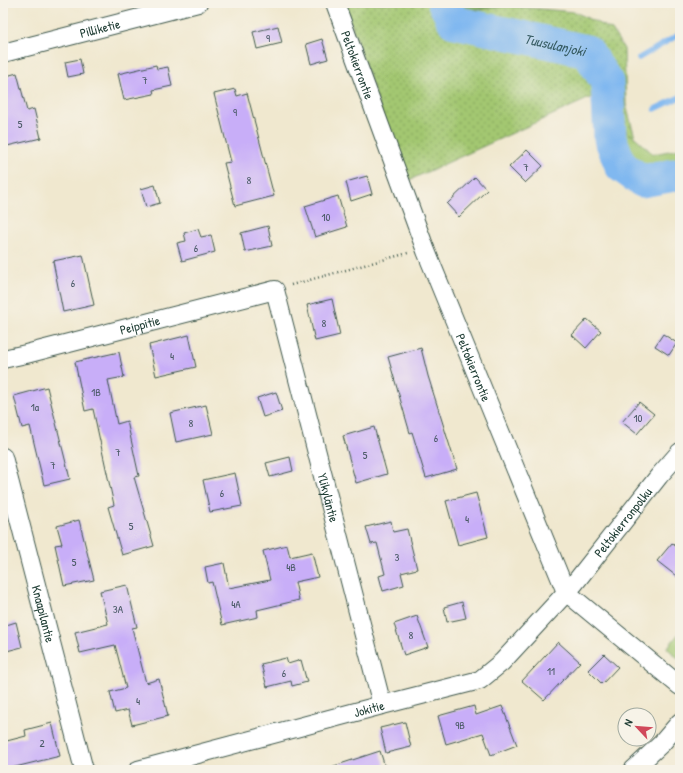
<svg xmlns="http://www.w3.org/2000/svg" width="683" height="773" font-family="'Patrick Hand',sans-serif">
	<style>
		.grass { fill: #a3c771; stroke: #618252 }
		.forest { fill: url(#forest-crowns); stroke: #50744c }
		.park { fill: url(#park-dots); stroke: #618252 }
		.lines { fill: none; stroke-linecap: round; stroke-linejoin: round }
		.stream { stroke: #80b8f0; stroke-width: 5.5 }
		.river { stroke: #80b8f0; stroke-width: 33 }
		.building { fill: #c8aef8 }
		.minor-casing { stroke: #3e574b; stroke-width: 20 }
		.path { stroke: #3e574b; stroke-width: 2.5; stroke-dasharray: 1 3; stroke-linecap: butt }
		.minor { stroke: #fff; stroke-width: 18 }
		.labels { text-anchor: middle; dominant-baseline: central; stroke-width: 4; stroke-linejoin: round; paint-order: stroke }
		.number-label { font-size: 11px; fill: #495965 }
		.street-label { font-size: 13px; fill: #1f3d34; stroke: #f7f3e8 }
		.water-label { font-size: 14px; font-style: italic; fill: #375c63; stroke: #f7f3e8 }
	</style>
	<defs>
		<pattern id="forest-crowns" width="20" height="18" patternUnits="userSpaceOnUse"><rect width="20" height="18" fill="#82ac63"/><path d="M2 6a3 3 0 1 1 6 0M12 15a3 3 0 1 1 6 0" fill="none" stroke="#6a8d52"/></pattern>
		<pattern id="park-dots" width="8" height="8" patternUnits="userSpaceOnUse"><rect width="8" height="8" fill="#a3c771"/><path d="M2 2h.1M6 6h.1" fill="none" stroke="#84a35e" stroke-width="1.8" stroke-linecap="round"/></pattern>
	</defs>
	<rect width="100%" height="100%" fill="#f7f3e8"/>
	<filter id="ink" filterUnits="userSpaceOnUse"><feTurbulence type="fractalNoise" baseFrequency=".025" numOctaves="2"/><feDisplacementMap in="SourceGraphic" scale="8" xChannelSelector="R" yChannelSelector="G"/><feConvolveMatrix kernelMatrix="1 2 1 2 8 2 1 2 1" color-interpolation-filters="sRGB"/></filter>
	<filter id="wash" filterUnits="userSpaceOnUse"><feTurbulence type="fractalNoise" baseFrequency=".012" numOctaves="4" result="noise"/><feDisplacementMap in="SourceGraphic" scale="16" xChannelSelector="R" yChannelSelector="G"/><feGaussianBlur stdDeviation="0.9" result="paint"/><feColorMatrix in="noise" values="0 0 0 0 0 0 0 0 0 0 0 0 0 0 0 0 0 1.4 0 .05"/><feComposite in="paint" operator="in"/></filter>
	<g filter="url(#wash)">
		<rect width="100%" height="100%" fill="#f0e8cf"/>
		<g class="grass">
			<path d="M 605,91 L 620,128 L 635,137 L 653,154 L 680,149 L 680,178 L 641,184 L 615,166 Z"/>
			<path d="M 680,632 L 680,660 L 667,648 Z"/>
		</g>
		<path class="forest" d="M 448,3 L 511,3 L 508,6 L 453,13 Z"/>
		<path class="park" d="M 344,3 L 448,3 L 453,13 L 508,6 L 575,12 L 612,30 L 624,49 L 626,105 L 635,137 L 620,128 L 605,91 L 405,182 Z"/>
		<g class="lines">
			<g class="stream">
				<path d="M 639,58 L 680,34"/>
				<path d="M 655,109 L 680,97"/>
			</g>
			<path class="river" id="s1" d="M 444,3 L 454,22 L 587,51 L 607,82 L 610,138 L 621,166 L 642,181 L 680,174"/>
		</g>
		<g id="blocks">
			<g class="building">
				<path d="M 278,26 L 282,43 L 257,49 L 253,32 Z"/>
				<path d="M 322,39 L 328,59 L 311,64 L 306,44 Z"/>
				<path d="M 80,59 L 83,74 L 68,77 L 65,62 Z"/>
				<path d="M 156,65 L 157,69 L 168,67 L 172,86 L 153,90 L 154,94 L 124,100 L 118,74 Z"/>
				<path d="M 17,73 L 27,111 L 34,109 L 41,138 L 7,146 L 3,131 L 3,77 Z"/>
				<path d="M 235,89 L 237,96 L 247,93 L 274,196 L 235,206 L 224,163 L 231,162 L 214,94 Z"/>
				<path d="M 527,150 L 543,166 L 525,183 L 509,167 Z"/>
				<path d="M 367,176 L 372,194 L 351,201 L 346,182 Z"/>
				<path d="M 475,177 L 487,190 L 459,217 L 447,204 Z"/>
				<path d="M 155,185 L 160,203 L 146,207 L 141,189 Z"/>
				<path d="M 338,196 L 347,227 L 315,237 L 305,206 Z"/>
				<path d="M 268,226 L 272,246 L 245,252 L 241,233 Z"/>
				<path d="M 198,229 L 201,237 L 211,235 L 215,252 L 182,261 L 177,243 L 186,241 L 184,233 Z"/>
				<path d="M 83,255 L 94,305 L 63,312 L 53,261 Z"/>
				<path d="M 332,299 L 340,335 L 315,341 L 307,305 Z"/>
				<path d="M 587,319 L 601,331 L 586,348 L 572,335 Z"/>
				<path d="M 663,334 L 677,343 L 669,355 L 655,346 Z"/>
				<path d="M 189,335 L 196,367 L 156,376 L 149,345 Z"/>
				<path d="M 421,348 L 428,376 L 457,469 L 426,478 L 412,432 L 410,433 L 388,357 Z"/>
				<path d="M 119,352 L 124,377 L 108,380 L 117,424 L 127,421 L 139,476 L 134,477 L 154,546 L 122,555 L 108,507 L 114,505 L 93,409 L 85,411 L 75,362 Z"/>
				<path d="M 47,387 L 70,479 L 44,485 L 30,426 L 22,428 L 14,396 Z"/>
				<path d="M 276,392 L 282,411 L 263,417 L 257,398 Z"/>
				<path d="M 639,402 L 654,414 L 637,434 L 622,422 Z"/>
				<path d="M 206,405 L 213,434 L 176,442 L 170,413 Z"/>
				<path d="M 374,427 L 387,474 L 356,483 L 343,436 Z"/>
				<path d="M 290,457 L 293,471 L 270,477 L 266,463 Z"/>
				<path d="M 235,473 L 242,506 L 210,512 L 203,480 Z"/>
				<path d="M 476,493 L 488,537 L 458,545 L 446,501 Z"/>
				<path d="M 79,520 L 94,580 L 64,586 L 55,545 L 62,544 L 57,526 Z"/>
				<path d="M 391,521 L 393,532 L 407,529 L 417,569 L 401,573 L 404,585 L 383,591 L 379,576 L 385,574 L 377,543 L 371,544 L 366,527 Z"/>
				<path d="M 672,543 L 680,550 L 680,579 L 657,561 Z"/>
				<path d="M 287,545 L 290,557 L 312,552 L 318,577 L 295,582 L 299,600 L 257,610 L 258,617 L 222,625 L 212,582 L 208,583 L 205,567 L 224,563 L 229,588 L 270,580 L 263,551 Z"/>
				<path d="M 127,585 L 137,627 L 132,628 L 146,683 L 159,679 L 168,716 L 132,725 L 128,710 L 115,713 L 110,692 L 126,688 L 115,645 L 80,653 L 75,632 L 108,624 L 100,591 Z"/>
				<path d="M 462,602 L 466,618 L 447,622 L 444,607 Z"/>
				<path d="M 417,616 L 428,647 L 404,655 L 394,624 Z"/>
				<path d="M 16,622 L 22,647 L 3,652 L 3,626 Z"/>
				<path d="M 558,642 L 580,662 L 544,700 L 522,681 Z"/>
				<path d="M 604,654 L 618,667 L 602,684 L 588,670 Z"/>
				<path d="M 286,658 L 288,664 L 301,660 L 307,682 L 292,686 L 291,681 L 267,687 L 261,664 Z"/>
				<path d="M 474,706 L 476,715 L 502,706 L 517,745 L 491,755 L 483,733 L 446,744 L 438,716 Z"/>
				<path d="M 405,722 L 411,747 L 386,753 L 380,728 Z"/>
				<path d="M 52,723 L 60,756 L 3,770 L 3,742 L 26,736 L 25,730 Z"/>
				<path d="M 380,751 L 386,770 L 332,770 L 331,767 Z"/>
			</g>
		</g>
	</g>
	<g filter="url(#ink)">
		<use href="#blocks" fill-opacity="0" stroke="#3e574b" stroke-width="1"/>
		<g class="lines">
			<defs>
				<g id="minor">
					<path id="s2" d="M 335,3 L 426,251 L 566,592 L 680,686"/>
					<path id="s3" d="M 3,53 L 198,3"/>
					<path id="s4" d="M 3,359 L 26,354 L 275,290 L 382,705"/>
					<path id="s5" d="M 3,457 L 84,770"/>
					<path id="s6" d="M 138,770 L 382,705 L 480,680 L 502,662 L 574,584 L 659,476 L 680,452"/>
					<path d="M 633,770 L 662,743 L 680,722"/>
				</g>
			</defs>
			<use href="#minor" class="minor-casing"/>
			<path class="path" d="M 291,285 L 408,253"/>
			<use href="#minor" class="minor"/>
		</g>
	</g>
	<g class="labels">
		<g class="number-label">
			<text x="268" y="38">9</text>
			<text x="145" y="80">7</text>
			<text x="235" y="112">9</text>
			<text x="20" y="124">5</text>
			<text x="526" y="167">7</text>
			<text x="249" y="180">8</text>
			<text x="326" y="217">10</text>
			<text x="196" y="248">6</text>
			<text x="73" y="283">6</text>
			<text x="324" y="323">8</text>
			<text x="172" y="356">4</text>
			<text x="96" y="392">1B</text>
			<text x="35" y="407">1a</text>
			<text x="638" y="418">10</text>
			<text x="191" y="423">8</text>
			<text x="436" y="438">6</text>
			<text x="118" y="452">7</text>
			<text x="365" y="455">5</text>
			<text x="53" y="465">7</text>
			<text x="222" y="493">6</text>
			<text x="467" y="519">4</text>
			<text x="131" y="526">5</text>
			<text x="397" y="557">3</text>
			<text x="74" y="562">5</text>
			<text x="291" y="567">4B</text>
			<text x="236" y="604">4A</text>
			<text x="118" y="609">3A</text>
			<text x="411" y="635">8</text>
			<text x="551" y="671">11</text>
			<text x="284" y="673">6</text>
			<text x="138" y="701">4</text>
			<text x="460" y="725">9B</text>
			<text x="42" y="743">2</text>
		</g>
		<g class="street-label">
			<text stroke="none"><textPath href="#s3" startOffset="100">Pilliketie</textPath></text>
			<text stroke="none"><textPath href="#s2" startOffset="66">Peltokierrontie</textPath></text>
			<text stroke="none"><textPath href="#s4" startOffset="141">Peippitie</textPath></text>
			<text stroke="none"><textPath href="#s2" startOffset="390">Peltokierrontie</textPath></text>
			<text stroke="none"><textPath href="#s4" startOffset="495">Ylikyläntie</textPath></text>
			<text stroke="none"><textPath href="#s6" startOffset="567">Peltokierronpolku</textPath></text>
			<text stroke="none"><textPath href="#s5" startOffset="162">Knaapilantie</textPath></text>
			<text stroke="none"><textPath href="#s6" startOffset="239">Jokitie</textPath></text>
		</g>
		<g class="water-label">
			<text stroke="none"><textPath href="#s1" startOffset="125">Tuusulanjoki</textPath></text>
		</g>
	</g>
	<rect width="683" height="773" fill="none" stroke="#f7f3e8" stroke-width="16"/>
	<g transform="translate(637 727) rotate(296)"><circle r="19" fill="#f7f3e8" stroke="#a1aaa0"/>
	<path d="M0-3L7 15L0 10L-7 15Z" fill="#d1495b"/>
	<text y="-6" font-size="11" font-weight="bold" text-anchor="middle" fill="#1f3d34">N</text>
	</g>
</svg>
